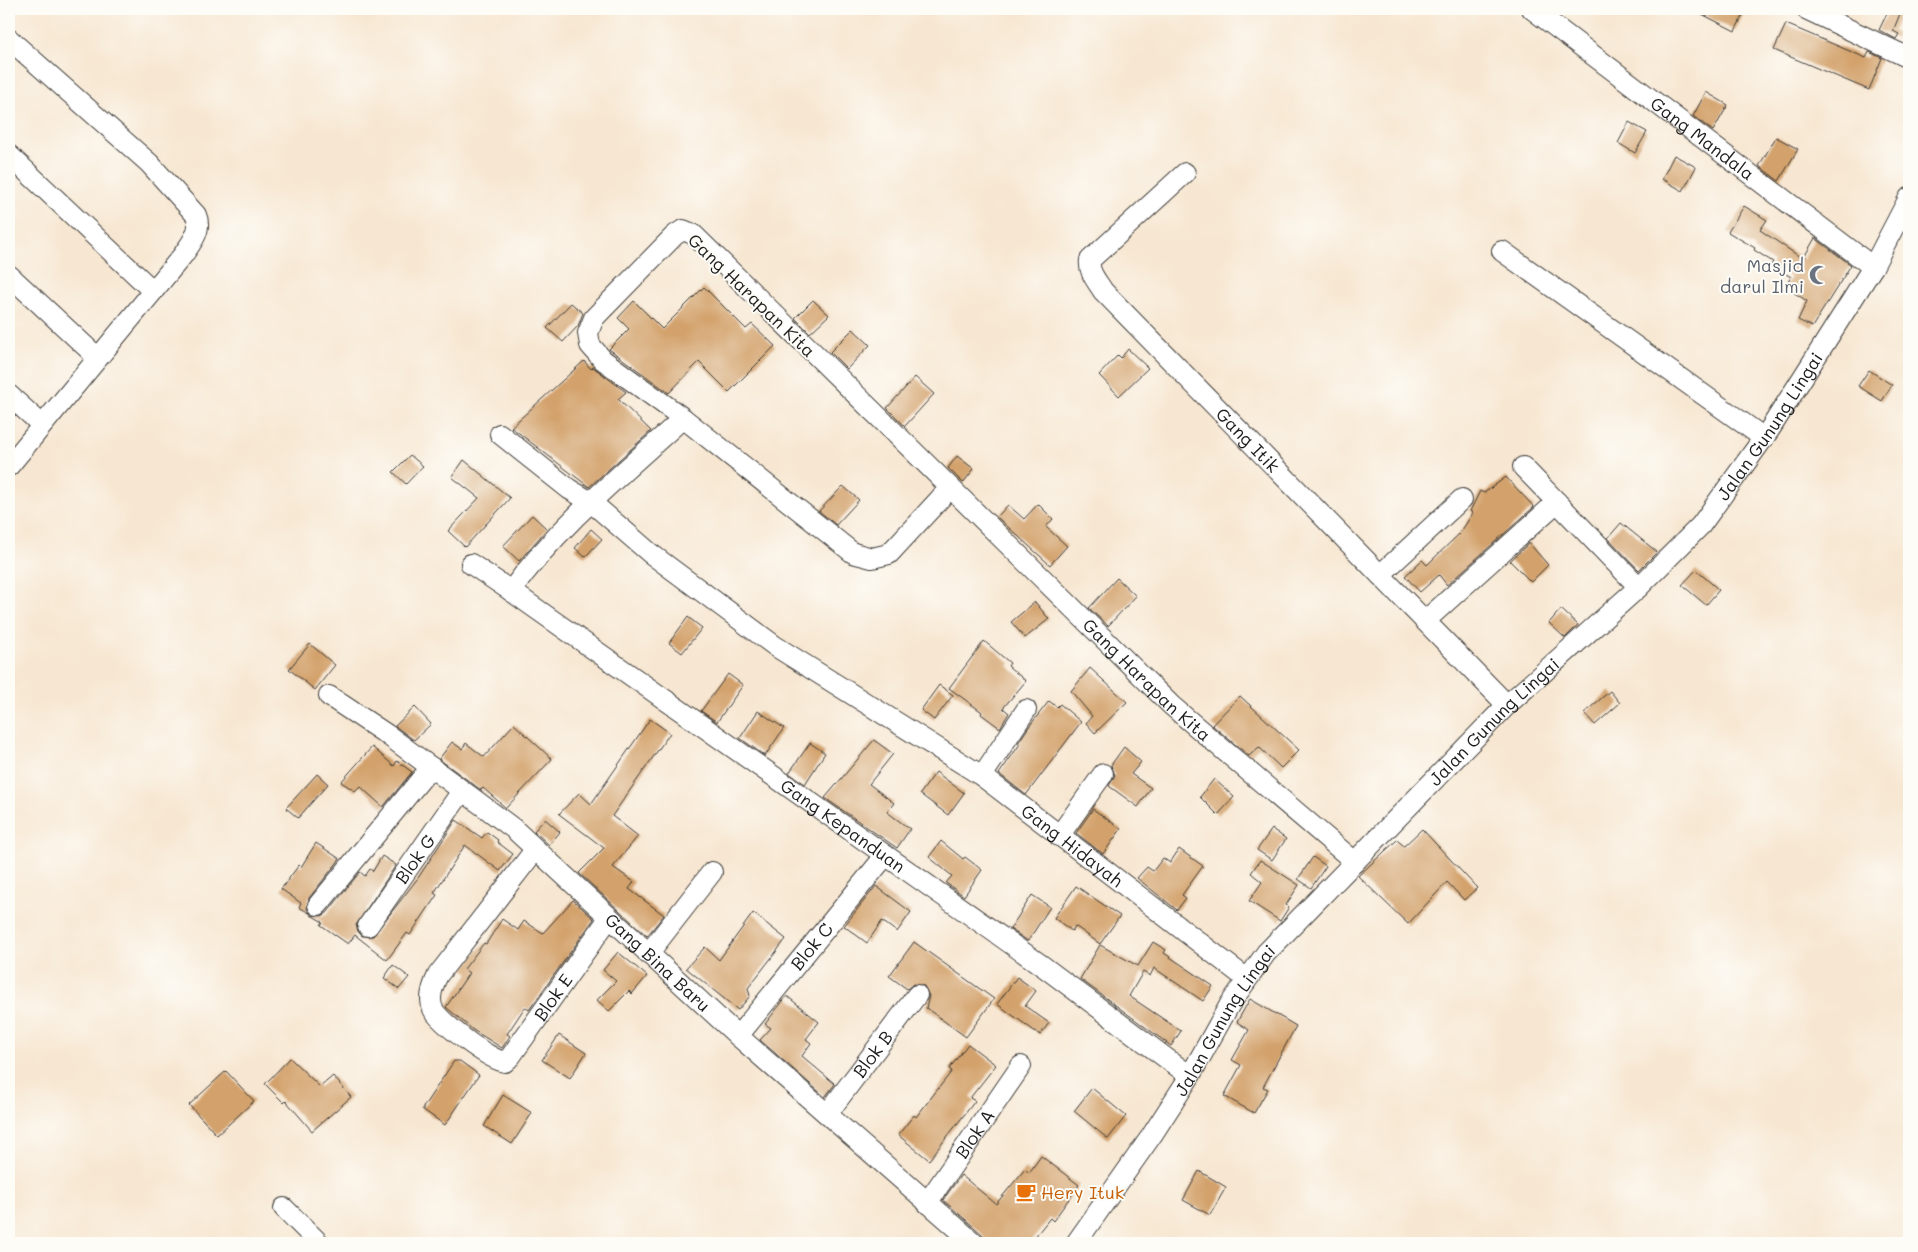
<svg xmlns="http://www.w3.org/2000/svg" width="1918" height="1252" font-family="Mali,sans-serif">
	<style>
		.building { fill: #d3a26c }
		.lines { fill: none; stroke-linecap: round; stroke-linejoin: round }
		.minor-casing { stroke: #3d3a37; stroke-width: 22 }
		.minor { stroke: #fff; stroke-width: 20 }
		.labels { text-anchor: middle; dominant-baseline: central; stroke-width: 4; stroke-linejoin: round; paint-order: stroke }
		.street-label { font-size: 18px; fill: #1c1c1c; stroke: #fdfcf7 }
		.worship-label { font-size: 18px; fill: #5b616d; stroke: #fdfcf7; text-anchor: end }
		.food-label { font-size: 18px; fill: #c56008; stroke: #fdfcf7; text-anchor: start }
	</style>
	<rect width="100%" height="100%" fill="#fdfcf7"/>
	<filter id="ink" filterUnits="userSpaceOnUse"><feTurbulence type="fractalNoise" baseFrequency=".02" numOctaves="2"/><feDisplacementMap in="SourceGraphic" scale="10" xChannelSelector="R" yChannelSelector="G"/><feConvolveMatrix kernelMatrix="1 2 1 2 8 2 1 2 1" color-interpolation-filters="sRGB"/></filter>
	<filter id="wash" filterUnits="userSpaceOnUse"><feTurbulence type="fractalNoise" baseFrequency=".0096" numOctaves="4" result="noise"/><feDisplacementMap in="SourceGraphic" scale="20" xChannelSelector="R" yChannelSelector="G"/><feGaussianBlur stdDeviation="1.12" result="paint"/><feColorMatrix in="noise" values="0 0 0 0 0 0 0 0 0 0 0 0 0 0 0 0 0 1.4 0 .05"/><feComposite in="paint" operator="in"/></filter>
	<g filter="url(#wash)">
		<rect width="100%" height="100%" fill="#f7e7d2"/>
		<g id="blocks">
			<g class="building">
				<path d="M 1692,9 L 1746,9 L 1735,31 Z"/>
				<path d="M 1889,9 L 1902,9 L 1893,31 L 1899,34 L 1896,39 L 1879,30 Z"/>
				<path d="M 1786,24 L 1866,58 L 1869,52 L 1882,58 L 1869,90 L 1774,50 Z"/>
				<path d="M 1706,92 L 1728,105 L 1713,131 L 1693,116 Z"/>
				<path d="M 1629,122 L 1647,132 L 1635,153 L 1618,143 Z"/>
				<path d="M 1776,137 L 1798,149 L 1779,181 L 1759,166 Z"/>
				<path d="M 1674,155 L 1696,167 L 1683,191 L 1662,179 Z"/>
				<path d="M 1744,206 L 1767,220 L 1760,230 L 1803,259 L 1815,238 L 1851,265 L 1812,327 L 1798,320 L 1807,301 L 1785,287 L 1791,277 L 1771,265 L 1773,262 L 1754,250 L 1755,248 L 1728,232 Z"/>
				<path d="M 704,287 L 746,329 L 752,324 L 775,346 L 729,392 L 699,362 L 669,393 L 609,349 L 629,329 L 618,318 L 634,301 L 662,329 Z"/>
				<path d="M 813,300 L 829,315 L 810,333 L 795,318 Z"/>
				<path d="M 571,303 L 583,313 L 578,326 L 563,342 L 547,328 Z"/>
				<path d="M 853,329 L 870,345 L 847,369 L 830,352 Z"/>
				<path d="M 1128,349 L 1148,368 L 1119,396 L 1099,375 L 1118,355 L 1121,358 Z"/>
				<path d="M 584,361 L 591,369 L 593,367 L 626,392 L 618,399 L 651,431 L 589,487 L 511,427 Z"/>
				<path d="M 1869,370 L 1892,385 L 1882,401 L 1858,386 Z"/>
				<path d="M 915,377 L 934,394 L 905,426 L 887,408 Z"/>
				<path d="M 410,455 L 423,466 L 406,484 L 393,472 Z"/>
				<path d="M 957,456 L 974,469 L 963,483 L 948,468 Z"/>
				<path d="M 464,460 L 510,498 L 465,547 L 448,531 L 479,498 L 452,477 Z"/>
				<path d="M 1506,477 L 1534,507 L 1447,585 L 1439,575 L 1420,592 L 1405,576 L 1422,560 L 1427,565 L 1460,533 L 1473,513 L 1470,511 L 1480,491 L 1484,493 Z"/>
				<path d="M 843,486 L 859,500 L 836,525 L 819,511 Z"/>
				<path d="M 1038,504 L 1053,519 L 1046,527 L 1067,546 L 1050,565 L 997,517 L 1008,505 L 1024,519 Z"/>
				<path d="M 532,515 L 547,529 L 519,561 L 503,546 Z"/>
				<path d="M 1621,523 L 1657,552 L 1639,570 L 1608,538 Z"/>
				<path d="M 591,529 L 602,539 L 585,557 L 575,548 Z"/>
				<path d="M 1529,543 L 1548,565 L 1531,582 L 1510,561 Z"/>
				<path d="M 1696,570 L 1719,590 L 1706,605 L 1682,585 Z"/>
				<path d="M 1117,578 L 1136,596 L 1108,626 L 1089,608 Z"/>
				<path d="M 1035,602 L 1049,619 L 1025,638 L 1011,622 Z"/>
				<path d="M 1561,609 L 1578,625 L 1565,638 L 1549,623 Z"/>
				<path d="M 688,617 L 702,628 L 682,653 L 669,643 Z"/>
				<path d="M 984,641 L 1010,663 L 1008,666 L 1026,681 L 1003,708 L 1009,713 L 1000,728 L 981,714 L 982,712 L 949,688 Z"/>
				<path d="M 310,644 L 335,665 L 315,690 L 289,669 Z"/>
				<path d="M 1090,668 L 1127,702 L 1095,733 L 1086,723 L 1092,716 L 1071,691 Z"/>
				<path d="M 728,674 L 743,685 L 717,722 L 701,711 Z"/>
				<path d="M 939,685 L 953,695 L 934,720 L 921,710 Z"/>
				<path d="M 1610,691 L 1620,703 L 1595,725 L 1584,713 Z"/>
				<path d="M 1240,696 L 1299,750 L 1281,768 L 1259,747 L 1249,756 L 1212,725 Z"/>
				<path d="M 1049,701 L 1057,707 L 1060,704 L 1081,722 L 1026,795 L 999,774 L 1020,744 L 1018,743 L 1028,728 Z"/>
				<path d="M 415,707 L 431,724 L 414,740 L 395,726 Z"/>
				<path d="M 758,711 L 784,728 L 765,756 L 740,738 Z"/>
				<path d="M 650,719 L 670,733 L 612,816 L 638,836 L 613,867 L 634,882 L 629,889 L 664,915 L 647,936 L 579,873 L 604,848 L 559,814 L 579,793 L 591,804 Z"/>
				<path d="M 514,724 L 552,759 L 506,808 L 483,788 L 481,790 L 439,759 L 452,742 L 462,749 L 466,743 L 484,757 Z"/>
				<path d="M 874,740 L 893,754 L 869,784 L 894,803 L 887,812 L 910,829 L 897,848 L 825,798 Z"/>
				<path d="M 810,743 L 825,753 L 805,784 L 789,773 Z"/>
				<path d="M 372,747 L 394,766 L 397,761 L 412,772 L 383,807 L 360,786 L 355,791 L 341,782 Z"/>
				<path d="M 1124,747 L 1141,762 L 1131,774 L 1151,788 L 1138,807 L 1109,786 L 1115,775 L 1111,765 Z"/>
				<path d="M 936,772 L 964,793 L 948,815 L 920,794 Z"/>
				<path d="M 317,774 L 328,784 L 298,818 L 286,808 Z"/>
				<path d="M 1214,779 L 1234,797 L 1218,815 L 1200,797 Z"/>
				<path d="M 1093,809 L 1121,829 L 1103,854 L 1076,833 Z"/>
				<path d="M 545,819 L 560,832 L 549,845 L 534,831 Z"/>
				<path d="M 456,820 L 482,838 L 487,832 L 498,840 L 497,842 L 513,854 L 500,871 L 465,845 L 434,893 L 437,895 L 410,935 L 407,933 L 387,960 L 355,935 L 348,944 L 321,925 L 323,922 L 311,915 L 322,916 L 327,913 L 360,872 L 365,876 L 370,869 L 373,871 L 382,856 L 396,865 L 356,925 L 358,931 L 362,936 L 373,936 L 418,878 Z"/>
				<path d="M 1272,829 L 1286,839 L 1272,860 L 1257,850 Z"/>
				<path d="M 1422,829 L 1477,888 L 1464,900 L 1447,882 L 1408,924 L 1358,876 L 1397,840 L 1404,846 Z"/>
				<path d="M 941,841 L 963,859 L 965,857 L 982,870 L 964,896 L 946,883 L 952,876 L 929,857 Z"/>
				<path d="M 316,843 L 340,859 L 309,898 L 307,909 L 311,914 L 299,907 L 301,903 L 281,889 L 299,865 L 301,867 Z"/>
				<path d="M 1179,849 L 1203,866 L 1182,895 L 1186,898 L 1177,910 L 1137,878 L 1147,867 L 1153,871 L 1163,858 L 1170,863 Z"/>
				<path d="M 1313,857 L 1326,866 L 1311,888 L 1298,879 Z"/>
				<path d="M 1260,860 L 1299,885 L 1286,905 L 1289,907 L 1280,921 L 1249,901 L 1262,882 L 1251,873 Z"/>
				<path d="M 876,886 L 911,912 L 897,932 L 882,921 L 867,943 L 844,926 Z"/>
				<path d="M 1076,886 L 1120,916 L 1100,944 L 1075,926 L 1072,931 L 1054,918 Z"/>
				<path d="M 1032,895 L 1050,907 L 1028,941 L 1010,929 Z"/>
				<path d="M 573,900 L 594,919 L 529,1010 L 525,1007 L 507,1034 L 510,1036 L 502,1048 L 473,1030 L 446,1007 L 469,973 L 464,969 L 484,943 L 486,944 L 502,919 L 518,930 L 524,921 L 543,933 Z"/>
				<path d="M 753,913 L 786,939 L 748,988 L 750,996 L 738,1010 L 686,968 L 705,947 L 719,960 Z"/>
				<path d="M 914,942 L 994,999 L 966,1037 L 926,1008 L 929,996 L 924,986 L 913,984 L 907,989 L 889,976 Z"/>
				<path d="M 1153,942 L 1166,950 L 1164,953 L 1213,986 L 1203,1001 L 1154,968 L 1150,976 L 1143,972 L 1129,996 L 1181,1031 L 1171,1046 L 1080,979 L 1100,945 L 1138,966 Z"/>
				<path d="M 618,952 L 647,976 L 632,994 L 629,991 L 609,1011 L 597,1000 L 616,981 L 603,970 Z"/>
				<path d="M 393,965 L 409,977 L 399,989 L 384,978 Z"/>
				<path d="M 1017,977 L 1036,991 L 1025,1006 L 1049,1023 L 1040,1035 L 997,1004 Z"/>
				<path d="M 787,996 L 819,1022 L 806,1039 L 811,1043 L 802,1056 L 835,1084 L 825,1097 L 760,1040 L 771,1028 L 765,1024 Z"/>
				<path d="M 1250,999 L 1296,1026 L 1263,1087 L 1268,1089 L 1254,1113 L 1224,1096 L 1241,1065 L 1232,1060 L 1249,1030 L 1237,1022 Z"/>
				<path d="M 559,1035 L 586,1053 L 570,1078 L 542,1060 Z"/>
				<path d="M 968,1044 L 996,1065 L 970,1098 L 975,1101 L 929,1160 L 898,1135 L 914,1115 L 916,1117 L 952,1071 L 949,1069 Z"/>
				<path d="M 290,1058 L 320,1087 L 333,1076 L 351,1097 L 312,1131 L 286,1101 L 284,1103 L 265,1084 Z"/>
				<path d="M 454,1061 L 460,1061 L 479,1075 L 445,1125 L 422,1109 Z"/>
				<path d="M 226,1071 L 254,1101 L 217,1135 L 189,1105 Z"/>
				<path d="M 1092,1088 L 1126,1116 L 1108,1139 L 1074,1111 Z"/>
				<path d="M 503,1095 L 532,1113 L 512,1144 L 484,1126 Z"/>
				<path d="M 1041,1156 L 1079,1185 L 1053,1221 L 1050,1218 L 1030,1243 L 986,1243 L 982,1234 L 943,1200 L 961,1175 L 996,1204 L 1025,1169 L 1029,1173 Z"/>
				<path d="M 1199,1171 L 1226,1187 L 1210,1215 L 1183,1200 Z"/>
			</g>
		</g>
	</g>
	<g filter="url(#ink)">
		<use href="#blocks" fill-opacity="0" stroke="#3d3a37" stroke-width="1"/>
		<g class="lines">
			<defs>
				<g id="minor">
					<path id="s1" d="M 1532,9 L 1873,267"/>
					<path d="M 1806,9 L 1909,58"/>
					<path d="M 9,39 L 149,163 L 196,215 C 203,230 191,243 183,255 L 9,466"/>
					<path d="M 9,155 L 153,291"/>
					<path id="s2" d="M 1185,173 L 1090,260 C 1088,272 1097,281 1103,291 L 1507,705"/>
					<path d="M 1502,251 L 1764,438"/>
					<path d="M 9,275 L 98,358"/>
					<path d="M 9,395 L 42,425"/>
					<path id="s3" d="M 683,418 C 623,473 558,526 511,591 L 1044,967 L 1190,1076"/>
					<path id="s4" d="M 500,434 L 569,489 L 591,502 L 650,553 L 775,646 L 982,776 L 1247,979"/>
					<path d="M 1523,467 L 1639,587"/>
					<path id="s5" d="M 949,489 L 889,554 L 872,558 L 853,553 L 683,418 L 603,360 L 590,345 L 588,333 L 594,318 L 675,235 L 683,230 L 693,234 L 1172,706 L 1355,862"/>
					<path d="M 471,564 L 511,591"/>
					<path d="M 1380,575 L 1462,499"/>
					<path d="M 1425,621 L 1557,502"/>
					<path id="s6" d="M 329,696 L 389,736 L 514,829 L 738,1036 L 974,1243"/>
					<path d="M 982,776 L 1026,710"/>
					<path d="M 1059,836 L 1103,774"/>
					<path id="s7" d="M 535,850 L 438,975 C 433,985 428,998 433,1009 C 439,1022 491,1061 505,1062 L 511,1056 L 609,918"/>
					<path d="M 318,905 L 431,767"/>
					<path id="s8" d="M 368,926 L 462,791"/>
					<path d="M 648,954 L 712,872"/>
					<path id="s9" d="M 738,1036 L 885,856"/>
					<path id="s10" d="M 828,1113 L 917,995"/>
					<path id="s11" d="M 927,1203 L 1021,1066"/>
					<path d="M 284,1208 L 319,1243"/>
					<path id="s12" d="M 1076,1243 L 1152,1135 L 1190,1076 L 1230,1004 L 1266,953 L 1507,705 L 1639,587 L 1701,525 L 1770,429 L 1873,267 L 1909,198"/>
				</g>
			</defs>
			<use href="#minor" class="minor-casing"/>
			<use href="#minor" class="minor"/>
		</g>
	</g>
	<defs>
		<symbol id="mosque-bare" viewBox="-9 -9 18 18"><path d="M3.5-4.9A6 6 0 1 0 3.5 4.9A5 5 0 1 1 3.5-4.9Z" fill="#6b7280" stroke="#fdfcf7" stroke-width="2.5" paint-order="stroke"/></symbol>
		<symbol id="cafe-bare" viewBox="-9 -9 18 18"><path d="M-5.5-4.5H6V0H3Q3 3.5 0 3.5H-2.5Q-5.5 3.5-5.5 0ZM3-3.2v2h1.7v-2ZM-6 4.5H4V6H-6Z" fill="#e8710a" stroke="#fdfcf7" stroke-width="2.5" paint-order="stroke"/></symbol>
	</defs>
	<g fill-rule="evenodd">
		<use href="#mosque-bare" x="1805" y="261" width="28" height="28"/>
		<use href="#cafe-bare" x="1012" y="1178" width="28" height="28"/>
	</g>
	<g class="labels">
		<g class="street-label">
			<text stroke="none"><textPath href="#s1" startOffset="214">Gang Mandala</textPath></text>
			<text transform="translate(752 295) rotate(44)">Gang Harapan Kita</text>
			<text stroke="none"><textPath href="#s12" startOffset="1078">Jalan Gunung Lingai</textPath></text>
			<text stroke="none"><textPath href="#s2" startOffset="371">Gang Itik</textPath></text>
			<text stroke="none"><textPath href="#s5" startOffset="1262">Gang Harapan Kita</textPath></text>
			<text stroke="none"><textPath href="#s12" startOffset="672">Jalan Gunung Lingai</textPath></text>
			<text stroke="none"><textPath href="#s3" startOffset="651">Gang Kepanduan</textPath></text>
			<text stroke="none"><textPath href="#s4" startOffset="706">Gang Hidayah</textPath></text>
			<text stroke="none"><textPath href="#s8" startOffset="82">Blok G</textPath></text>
			<text stroke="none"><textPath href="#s9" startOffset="116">Blok C</textPath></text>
			<text stroke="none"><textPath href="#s6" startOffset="424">Gang Bina Baru</textPath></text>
			<text stroke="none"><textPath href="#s7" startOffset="365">Blok E</textPath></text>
			<text stroke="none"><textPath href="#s12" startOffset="268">Jalan Gunung Lingai</textPath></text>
			<text stroke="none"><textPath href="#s10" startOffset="74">Blok B</textPath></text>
			<text stroke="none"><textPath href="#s11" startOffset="84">Blok A</textPath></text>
		</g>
		<g class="worship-label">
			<text x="1804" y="265">Masjid<tspan x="1804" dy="21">darul Ilmi</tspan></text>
		</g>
		<g class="food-label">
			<text x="1041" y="1192">Hery Ituk</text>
		</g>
	</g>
	<rect width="1918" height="1252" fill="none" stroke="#fdfcf7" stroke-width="30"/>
</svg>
